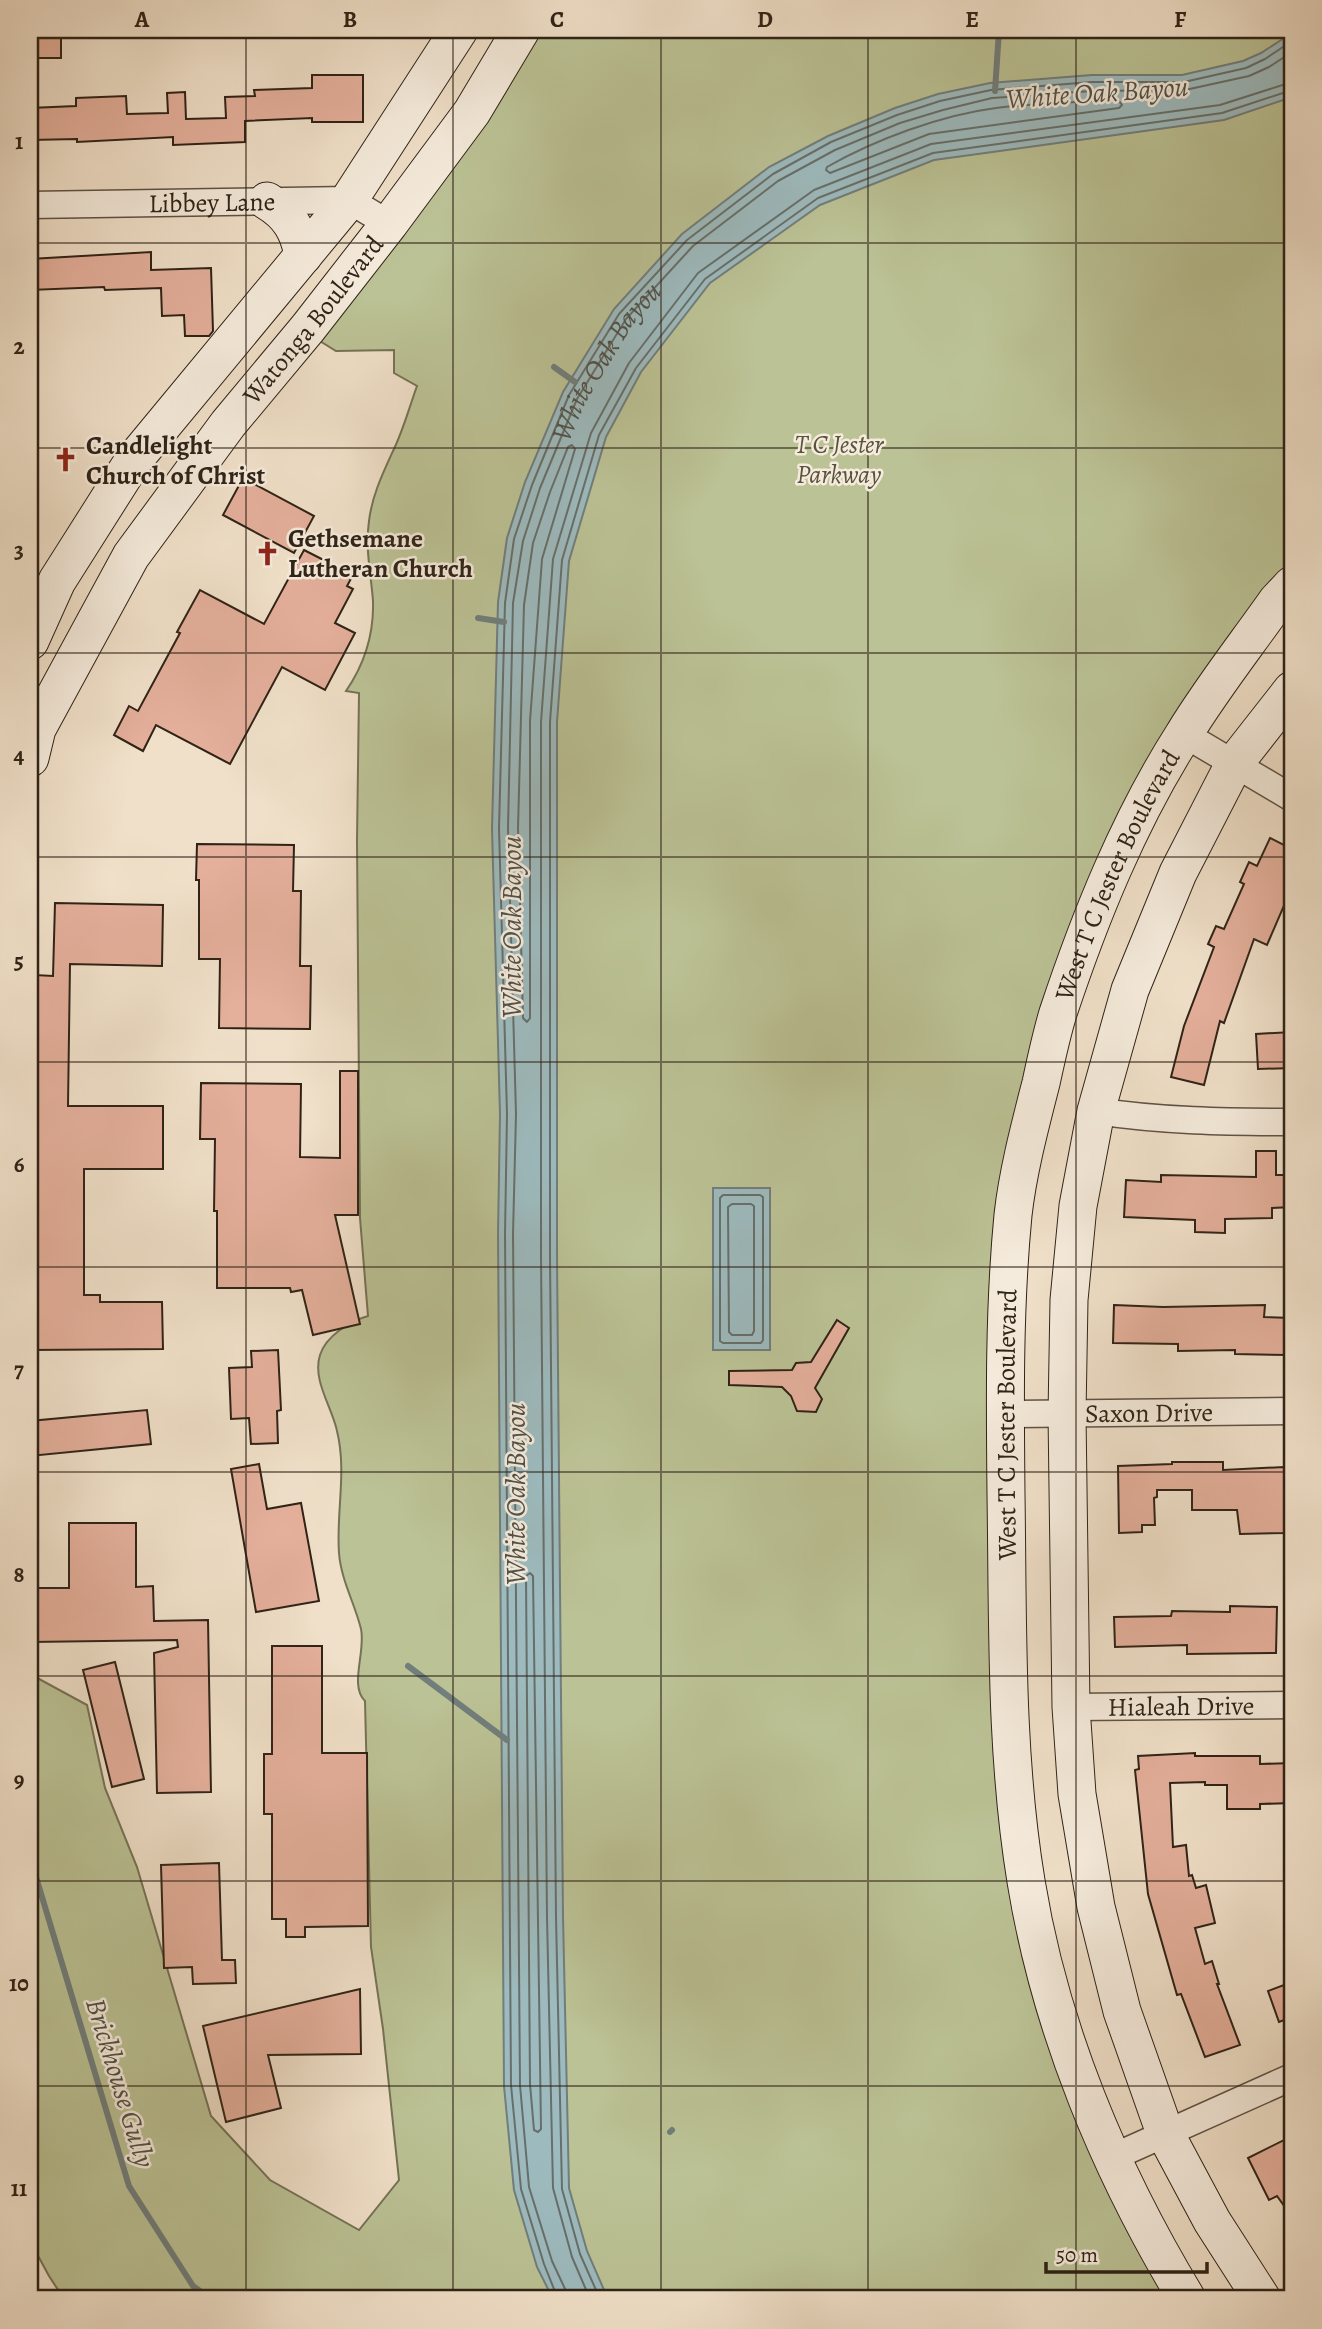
<svg xmlns="http://www.w3.org/2000/svg" width="1322" height="2329" font-family="Alegreya,serif">
	<style>
		.green { fill: #bbc295; stroke: #757256; stroke-width: 2 }
		.water { fill: #9dbbbf; stroke: #717e7c; stroke-width: 2 }
		.lines { fill: none; stroke-linecap: round; stroke-linejoin: round }
		.shore { stroke: #666f6b; stroke-width: 2 }
		.stream { stroke: #717e7c; stroke-width: 6 }
		.building { fill: #e4af9b; stroke: #2f2317; stroke-width: 2 }
		.street-casing { stroke: #5f5244; stroke-width: 29 }
		.secondary-casing { stroke: #2f2317; stroke-width: 39 }
		.street { stroke: #f5ebdc; stroke-width: 26 }
		.secondary { stroke: #f5ebdc; stroke-width: 37 }
		.grid { fill: none; stroke: #2f2317; stroke-width: 2; stroke-opacity: 0.55 }
		.labels { text-anchor: middle; dominant-baseline: central; stroke-width: 5; stroke-linejoin: round; paint-order: stroke }
		.street-label { font-size: 26px; fill: #2f2317; stroke: #f5ebdc }
		.park-label { font-size: 26px; font-style: italic; fill: #59533d; stroke: #f5ebdc }
		.poi-label { font-size: 26px; font-weight: bold; fill: #2f2317; stroke: #f5ebdc; text-anchor: start }
		.water-label { font-size: 28px; font-style: italic; fill: #505149; stroke: #f5ebdc }
		.neatline { fill: none; stroke: #2f2317; stroke-width: 2.5 }
		.grid-label { font-size: 23px; text-anchor: middle; font-weight: bold; fill: #2f2317 }
	</style>
	<rect width="100%" height="100%" fill="#f0e0c9"/>
	<filter id="stains"><feTurbulence type="fractalNoise" baseFrequency=".00286" numOctaves="4"/><feColorMatrix values="0 0 0 0 .2 0 0 0 0 .09 0 0 0 0 .02 0 0 0 .5 -.17"/></filter>
	<radialGradient id="worn" r=".72"><stop offset=".6" stop-color="#630" stop-opacity="0"/><stop offset="1" stop-color="#630" stop-opacity=".3"/></radialGradient>
	<path class="green" d="M 532,30 L 1292,30 L 1292,566 L 1231,645 L 1023,1113 L 1017,1878 L 1178,2299 L 64,2299 L 49,2276 L 30,2241 L 30,1674 L 87,1705 L 105,1788 L 137,1867 L 211,2116 L 270,2180 L 359,2230 L 399,2180 L 383,2029 L 371,1947 L 365,1701 C 349,1686 366,1651 361,1629 C 355,1604 341,1580 339,1553 C 336,1513 347,1471 337,1431 C 332,1407 312,1380 320,1355 C 326,1336 350,1321 368,1316 L 360,1218 L 357,841 L 359,693 L 346,691 C 364,665 374,634 373,601 C 371,574 365,549 369,521 C 372,496 382,475 393,451 C 403,431 409,408 417,386 L 394,373 L 394,350 L 336,351 L 315,338 Z"/>
	<g class="water">
		<path d="M 1292,33 L 1292,97 L 1224,120 L 934,160 L 820,205 L 710,283 L 641,372 L 606,437 L 569,561 L 557,722 L 557,1256 L 563,1917 L 569,2188 L 587,2251 L 608,2299 L 553,2299 L 537,2267 L 514,2190 L 504,2086 L 498,1234 L 500,1114 L 492,829 L 498,602 L 507,538 L 525,482 L 563,392 L 614,309 L 682,234 L 769,167 L 828,136 L 895,108 L 938,94 L 990,83 L 1092,75 L 1182,75 L 1243,61 L 1261,53 Z"/>
		<rect x="713" y="1188" width="57" height="162"/>
	</g>
	<g class="lines">
		<g class="shore">
			<path d="M 1093,101 L 1119,101 L 1122,105 L 1119,108 L 929,134 L 830,173 L 826,170 L 827,167 C 874,140 941,115 996,108 C 1028,104 1061,103 1093,101 Z"/>
			<path d="M 572,445 L 575,449 L 542,559 L 530,721 L 530,1018 L 527,1022 L 523,1018 L 518,828 L 524,605 L 533,543 L 550,492 L 568,447 Z"/>
			<path d="M 723,1195 L 760,1195 L 763,1197 L 763,1340 L 761,1343 L 723,1343 L 720,1341 L 720,1198 Z"/>
			<path d="M 732,1204 L 751,1204 L 754,1206 L 754,1331 L 752,1335 L 732,1335 L 729,1332 L 728,1207 Z"/>
			<path d="M 530,1573 L 533,1576 L 541,2129 L 538,2132 L 534,2130 L 530,2084 L 526,1576 Z"/>
			<path d="M 558,2299 L 544,2264 L 521,2189 L 511,2085 L 505,1234 L 507,1114 L 499,828 L 505,603 L 514,539 L 532,485 L 569,395 L 619,314 L 687,240 L 773,174 L 831,142 L 897,115 L 940,101 L 991,90 L 1092,82 L 1184,82 L 1246,68 L 1265,59 L 1292,41"/>
			<path id="s1" d="M 567,2299 L 566,2291 L 552,2261 L 529,2187 L 520,2085 L 513,1234 L 516,1114 L 508,828 L 513,603 L 523,541 L 540,488 L 577,399 L 626,319 L 693,246 L 778,181 L 835,150 L 900,123 L 943,110 L 992,98 L 1092,91 L 1185,90 L 1249,76 L 1269,67 L 1292,52"/>
			<path d="M 590,2299 L 572,2257 L 553,2188 L 547,1917 L 541,1256 L 541,722 L 553,559 L 591,433 L 629,363 L 698,273 L 814,190 L 931,144 L 1220,105 L 1292,82"/>
			<path d="M 600,2299 L 580,2254 L 562,2189 L 556,1917 L 550,1256 L 550,722 L 562,560 L 599,435 L 636,368 L 705,279 L 818,198 L 933,153 L 1222,113 L 1292,90"/>
		</g>
		<g class="stream">
			<path d="M 995,91 L 999,30"/>
			<path d="M 554,367 L 575,382"/>
			<path d="M 478,618 L 504,622"/>
			<path d="M 408,1666 L 507,1740"/>
			<path d="M 30,1857 L 129,2186 L 193,2286 L 211,2299"/>
			<path d="M 670,2132 L 672,2130"/>
		</g>
	</g>
	<g class="building">
		<rect x="30" y="30" width="31" height="28"/>
		<path d="M 312,75 L 363,75 L 363,122 L 312,122 L 312,118 L 245,121 L 245,142 L 173,145 L 173,137 L 77,142 L 77,139 L 30,140 L 30,108 L 76,106 L 76,98 L 126,96 L 127,114 L 168,113 L 167,93 L 185,92 L 186,119 L 226,118 L 225,97 L 255,96 L 254,90 L 312,88 Z"/>
		<path d="M 151,252 L 151,270 L 211,268 L 213,331 L 209,336 L 185,336 L 184,315 L 162,316 L 161,288 L 105,290 L 104,287 L 30,290 L 30,259 Z"/>
		<path d="M 243,478 L 314,516 L 294,553 L 223,515 Z"/>
		<path d="M 304,550 L 353,575 L 347,586 L 353,589 L 335,623 L 355,633 L 325,690 L 282,667 L 230,764 L 156,725 L 143,751 L 114,735 L 129,706 L 138,711 L 180,633 L 177,632 L 200,590 L 264,624 Z"/>
		<path d="M 1270,838 L 1292,849 L 1292,887 L 1267,945 L 1254,939 L 1224,1023 L 1220,1021 L 1204,1085 L 1171,1077 L 1184,1026 L 1214,947 L 1208,944 L 1216,926 L 1224,929 L 1244,884 L 1240,882 L 1249,862 L 1257,866 Z"/>
		<path d="M 197,844 L 294,845 L 293,891 L 301,891 L 300,966 L 311,966 L 310,1029 L 219,1028 L 220,959 L 199,959 L 199,880 L 196,880 Z"/>
		<path d="M 55,903 L 163,905 L 162,966 L 70,964 L 68,1106 L 163,1106 L 163,1169 L 84,1169 L 84,1295 L 100,1295 L 100,1302 L 162,1302 L 163,1349 L 30,1350 L 30,1106 L 33,1106 L 35,975 L 53,976 Z"/>
		<path d="M 1292,1032 L 1292,1068 L 1258,1069 L 1256,1034 Z"/>
		<path d="M 340,1071 L 358,1071 L 358,1215 L 335,1215 L 360,1324 L 313,1335 L 302,1290 L 291,1292 L 290,1288 L 217,1288 L 217,1211 L 214,1211 L 215,1139 L 200,1139 L 201,1083 L 301,1084 L 300,1157 L 340,1158 Z"/>
		<path d="M 1256,1151 L 1276,1151 L 1276,1175 L 1292,1175 L 1292,1207 L 1272,1208 L 1272,1218 L 1225,1219 L 1225,1233 L 1195,1232 L 1195,1220 L 1124,1217 L 1126,1180 L 1161,1182 L 1161,1175 L 1256,1177 Z"/>
		<path d="M 1114,1305 L 1163,1307 L 1265,1305 L 1264,1317 L 1291,1318 L 1290,1355 L 1235,1354 L 1235,1350 L 1178,1351 L 1178,1344 L 1113,1343 Z"/>
		<path d="M 837,1320 L 849,1328 L 815,1388 L 822,1399 L 816,1412 L 797,1411 L 791,1396 L 782,1387 L 729,1385 L 729,1371 L 792,1370 L 796,1363 L 811,1362 Z"/>
		<path d="M 278,1350 L 281,1410 L 277,1411 L 278,1443 L 251,1444 L 249,1418 L 231,1419 L 229,1368 L 252,1367 L 251,1351 Z"/>
		<path d="M 147,1410 L 151,1444 L 30,1456 L 30,1421 Z"/>
		<path d="M 1172,1462 L 1223,1462 L 1223,1470 L 1284,1467 L 1285,1533 L 1240,1534 L 1237,1510 L 1192,1510 L 1192,1490 L 1157,1490 L 1157,1497 L 1154,1498 L 1155,1525 L 1142,1525 L 1142,1532 L 1119,1533 L 1118,1466 L 1172,1464 Z"/>
		<path d="M 259,1464 L 267,1509 L 301,1503 L 319,1601 L 256,1612 L 231,1469 Z"/>
		<path d="M 69,1523 L 136,1523 L 136,1587 L 153,1586 L 154,1621 L 208,1620 L 211,1792 L 157,1793 L 154,1653 L 178,1647 L 177,1640 L 30,1642 L 30,1608 L 34,1608 L 33,1588 L 69,1588 Z"/>
		<path d="M 1230,1606 L 1277,1607 L 1276,1653 L 1187,1654 L 1187,1645 L 1115,1647 L 1114,1617 L 1171,1616 L 1172,1611 L 1230,1612 Z"/>
		<path d="M 272,1646 L 322,1646 L 322,1753 L 367,1753 L 368,1926 L 305,1927 L 305,1937 L 286,1937 L 286,1919 L 272,1919 L 272,1814 L 264,1814 L 264,1754 L 272,1754 Z"/>
		<path d="M 115,1662 L 144,1779 L 112,1787 L 83,1670 Z"/>
		<path d="M 1195,1753 L 1195,1756 L 1260,1756 L 1260,1764 L 1292,1763 L 1292,1803 L 1260,1804 L 1260,1809 L 1227,1809 L 1227,1785 L 1205,1785 L 1205,1782 L 1170,1783 L 1173,1847 L 1186,1845 L 1189,1876 L 1192,1875 L 1196,1888 L 1206,1885 L 1215,1923 L 1195,1928 L 1205,1964 L 1212,1961 L 1219,1984 L 1217,1984 L 1240,2045 L 1205,2057 L 1181,1994 L 1177,1995 L 1148,1894 L 1135,1770 L 1139,1769 L 1138,1756 Z"/>
		<path d="M 219,1863 L 222,1960 L 235,1960 L 236,1983 L 193,1984 L 192,1967 L 164,1968 L 161,1865 Z"/>
		<path d="M 1292,1982 L 1292,2017 L 1279,2022 L 1268,1991 Z"/>
		<path d="M 360,1989 L 361,2054 L 268,2055 L 281,2108 L 226,2122 L 203,2026 Z"/>
		<path d="M 1292,2136 L 1292,2217 L 1277,2196 L 1269,2200 L 1248,2158 Z"/>
	</g>
	<g class="lines">
		<defs>
			<g id="street">
				<path id="s2" d="M 30,205 L 349,200 L 389,224"/>
				<path d="M 1184,734 L 1292,798"/>
				<path d="M 1096,1111 C 1161,1121 1226,1122 1292,1122"/>
				<path id="s3" d="M 1005,1414 L 1292,1411"/>
				<path id="s4" d="M 1071,1707 L 1292,1705"/>
				<path d="M 1111,2158 L 1292,2077"/>
			</g>
			<g id="secondary">
				<path d="M 267,201 C 289,214 299,231 303,256"/>
				<path d="M 30,641 L 57,581 L 133,461 L 349,200 L 459,30"/>
				<path id="s5" d="M 30,758 L 37,729 L 131,556 L 228,424 L 308,328 L 389,224 L 472,112 L 521,30"/>
				<path id="s6" d="M 1187,2299 C 1110,2172 1050,2029 1026,1881 C 1005,1753 1008,1623 1006,1494 C 1005,1401 1004,1308 1013,1215 C 1018,1171 1030,1126 1041,1083 C 1046,1060 1051,1036 1058,1013 C 1090,917 1129,820 1184,734 C 1212,688 1246,645 1277,601 L 1292,585"/>
				<path d="M 1262,2299 L 1212,2221 L 1165,2133 L 1122,2011 L 1096,1907 L 1077,1794 L 1071,1707 L 1067,1414 L 1069,1300 L 1078,1206 L 1096,1111 L 1130,990 L 1178,873 L 1234,764 L 1292,690"/>
			</g>
		</defs>
		<use href="#street" class="street-casing"/>
		<use href="#secondary" class="secondary-casing"/>
		<use href="#street" class="street"/>
		<use href="#secondary" class="secondary"/>
	</g>
	<path class="grid" d="M 246,30 L 246,2299M 453,30 L 453,2299M 661,30 L 661,2299M 868,30 L 868,2299M 1076,30 L 1076,2299M 30,243 L 1292,243M 30,448 L 1292,448M 30,653 L 1292,653M 30,857 L 1292,857M 30,1062 L 1292,1062M 30,1267 L 1292,1267M 30,1472 L 1292,1472M 30,1676 L 1292,1676M 30,1881 L 1292,1881M 30,2086 L 1292,2086"/>
	<defs>
		<symbol id="church-bare" viewBox="-9 -9 18 18"><path d="M-1.2-6h2.4v3.5h3.3v2.4h-3.3V6h-2.4V-.1h-3.3v-2.4h3.3Z" fill="#8f2418" stroke="#f5ebdc" stroke-width="2.5" paint-order="stroke"/></symbol>
	</defs>
	<g fill-rule="evenodd">
		<use href="#church-bare" x="48" y="442" width="35" height="35"/>
		<use href="#church-bare" x="250" y="536" width="35" height="35"/>
	</g>
	<g class="labels">
		<g class="street-label">
			<text stroke="none"><textPath href="#s2" startOffset="182">Libbey Lane</textPath></text>
			<text stroke="none"><textPath href="#s5" startOffset="525">Watonga Boulevard</textPath></text>
			<text stroke="none"><textPath href="#s6" startOffset="1475">West T C Jester Boulevard</textPath></text>
			<text stroke="none"><textPath href="#s3" startOffset="144">Saxon Drive</textPath></text>
			<text stroke="none"><textPath href="#s6" startOffset="908">West T C Jester Boulevard</textPath></text>
			<text stroke="none"><textPath href="#s4" startOffset="110">Hialeah Drive</textPath></text>
		</g>
		<g class="park-label">
			<text x="839" y="444">T C Jester<tspan x="839" dy="30">Parkway</tspan></text>
		</g>
		<g class="poi-label">
			<text x="86" y="445">Candlelight<tspan x="86" dy="30">Church of Christ</tspan></text>
			<text x="288" y="538">Gethsemane<tspan x="288" dy="30">Lutheran Church</tspan></text>
		</g>
		<g class="water-label">
			<text transform="translate(1097 93) rotate(-4)">White Oak Bayou</text>
			<text stroke="none"><textPath href="#s1" startOffset="1965">White Oak Bayou</textPath></text>
			<text transform="translate(512 927) rotate(-90)">White Oak Bayou</text>
			<text transform="translate(516 1494) rotate(-90)">White Oak Bayou</text>
			<text transform="translate(120 2083) rotate(73)">Brickhouse Gully</text>
		</g>
	</g>
	<rect width="1322" height="2329" fill="none" stroke="#f0e0c9" stroke-width="77"/>
	<path d="M1046 2262v10h161v-10" fill="none" stroke="#2f2317" stroke-width="3.5"/>
	<text x="1056" y="2262" font-size="21" fill="#2f2317" stroke="#f5ebdc" stroke-width="5" paint-order="stroke">50 m</text>
	<rect x="38" y="38" width="1246" height="2252" class="neatline"/>
	<g class="grid-label">
		<text x="142" y="27">A</text>
		<text x="350" y="27">B</text>
		<text x="557" y="27">C</text>
		<text x="765" y="27">D</text>
		<text x="972" y="27">E</text>
		<text x="1180" y="27">F</text>
		<text x="19" y="149">1</text>
		<text x="19" y="354">2</text>
		<text x="19" y="558">3</text>
		<text x="19" y="763">4</text>
		<text x="19" y="968">5</text>
		<text x="19" y="1172">6</text>
		<text x="19" y="1377">7</text>
		<text x="19" y="1582">8</text>
		<text x="19" y="1787">9</text>
		<text x="19" y="1991">10</text>
		<text x="19" y="2196">11</text>
	</g>
	<rect width="100%" height="100%" filter="url(#stains)"/>
	<rect width="100%" height="100%" fill="url(#worn)"/>
</svg>
